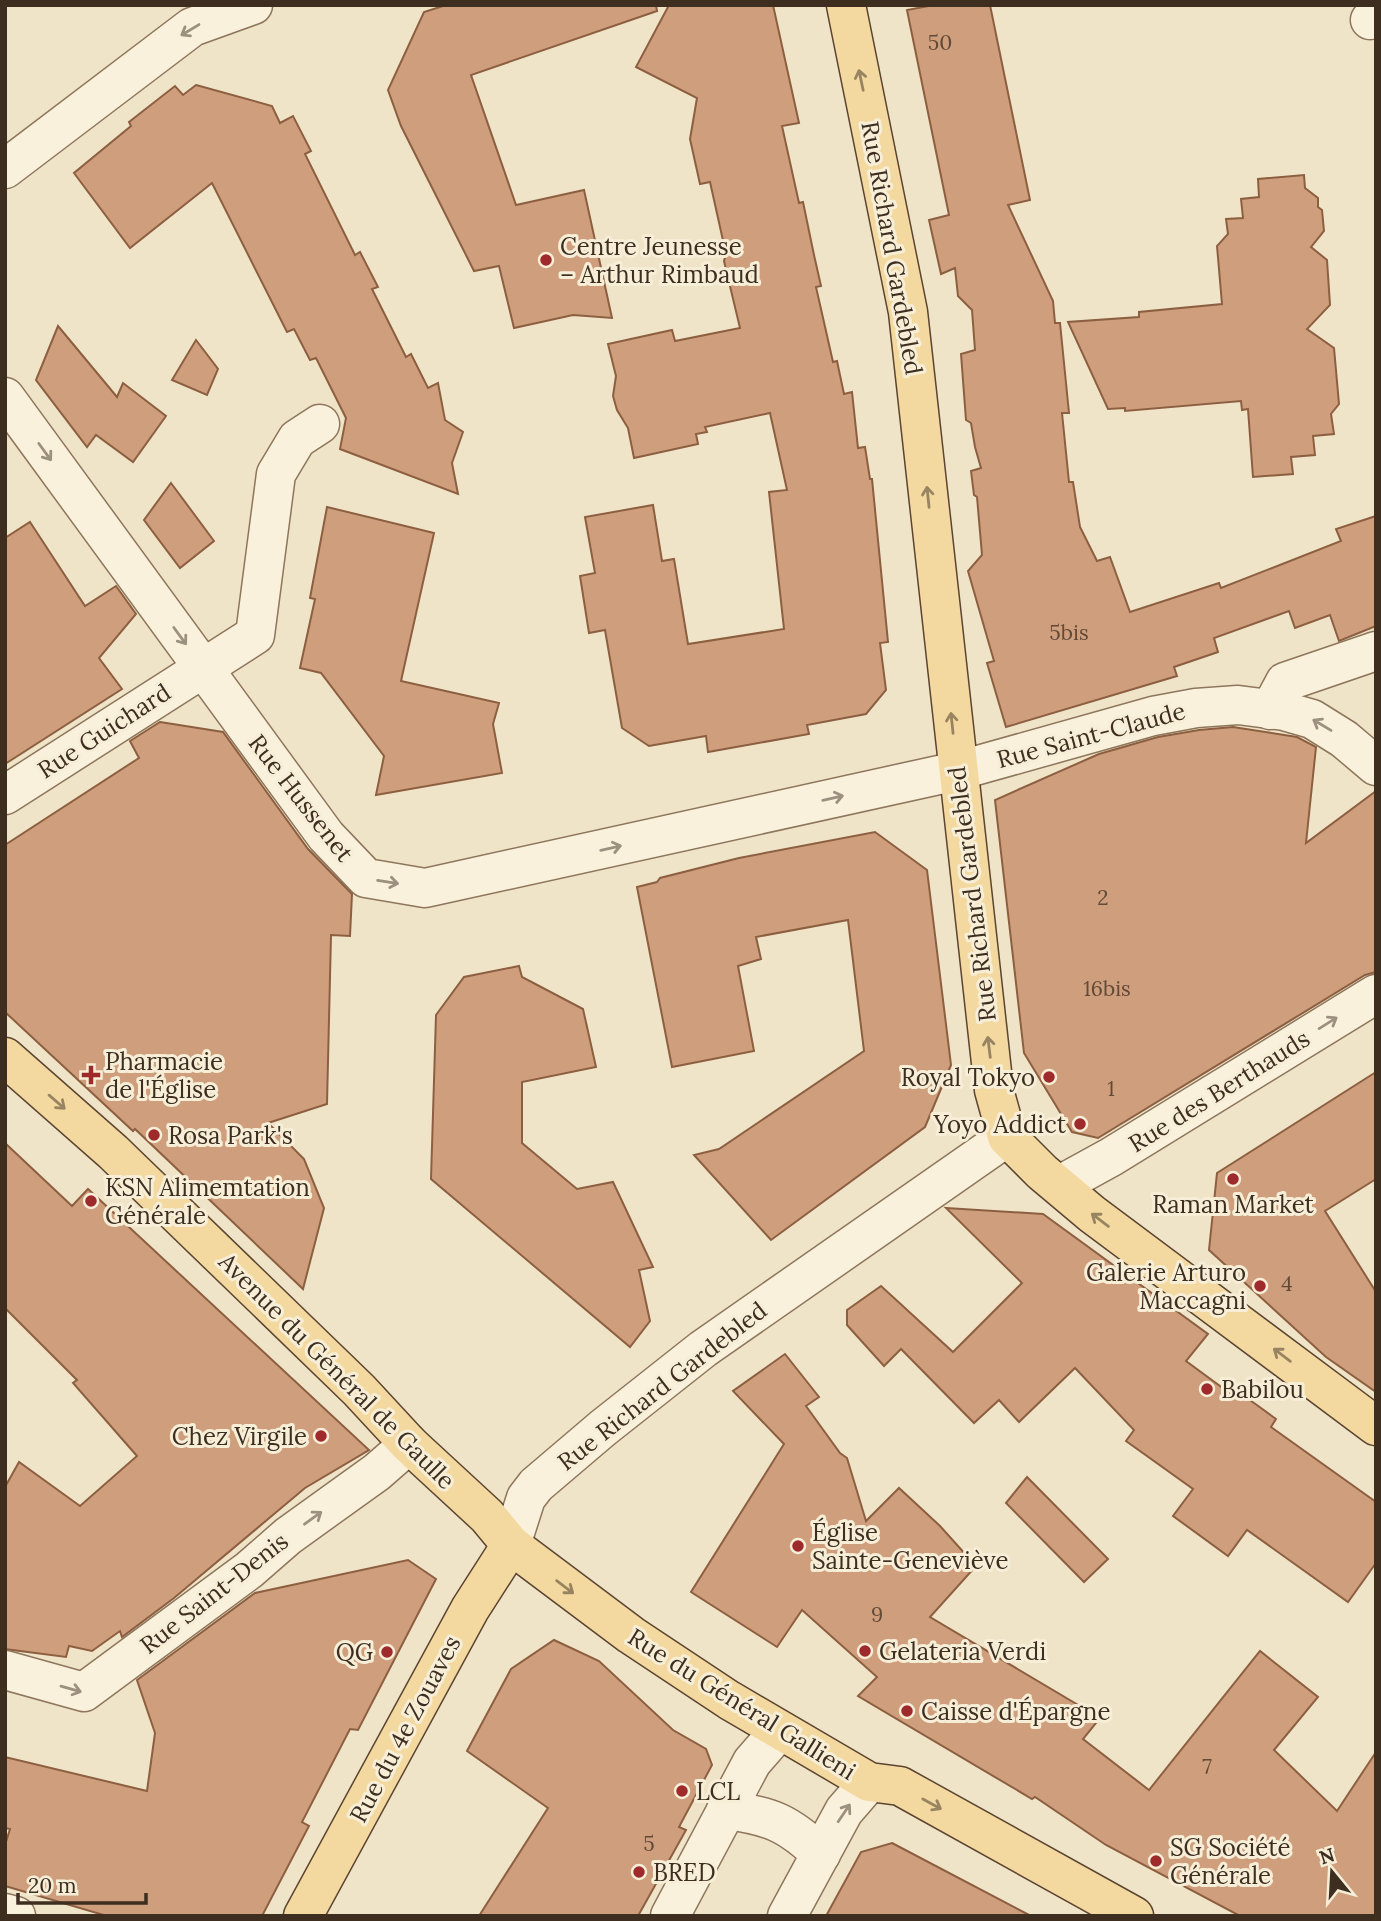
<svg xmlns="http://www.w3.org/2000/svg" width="1381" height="1921" font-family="Lora,serif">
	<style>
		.building { fill: #cf9f7d; stroke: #8d5f41; stroke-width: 2 }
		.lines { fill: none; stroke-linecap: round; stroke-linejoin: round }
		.minor-casing { stroke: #8d765c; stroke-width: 41 }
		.major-casing { stroke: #5b4430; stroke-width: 41 }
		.minor { stroke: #faf1dc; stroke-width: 38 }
		.major { stroke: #f3d9a0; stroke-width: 38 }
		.oneway { stroke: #9c907e }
		.oneway2 { stroke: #988460 }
		.poi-dot { fill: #9e2a2b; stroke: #f7eed8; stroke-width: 2.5 }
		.labels { text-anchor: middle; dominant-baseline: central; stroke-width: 6; stroke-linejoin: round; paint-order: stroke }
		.number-label { font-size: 21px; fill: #624a37 }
		.poi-label { font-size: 24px; fill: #3d2e20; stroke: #f7eed8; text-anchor: start }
		.street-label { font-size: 24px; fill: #3d2e20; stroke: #f7eed8 }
	</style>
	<rect width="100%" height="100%" fill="#f0e4c8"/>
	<g class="building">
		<path d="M 446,5 L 656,5 L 657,11 L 471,75 L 516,205 L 584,190 L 612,318 L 573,315 L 514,328 L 499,266 L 474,271 L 401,126 L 388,90 L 424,12 Z"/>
		<path d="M 669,5 L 773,5 L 799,123 L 782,126 L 799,203 L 803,202 L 814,255 L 821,286 L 816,287 L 833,362 L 837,361 L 844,394 L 852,392 L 858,448 L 865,447 L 870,479 L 872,479 L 888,642 L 880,643 L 886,690 L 866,714 L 807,725 L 809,734 L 708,752 L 706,736 L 649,746 L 622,728 L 605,630 L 589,633 L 580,576 L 595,573 L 585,517 L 653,505 L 662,561 L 674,559 L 688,644 L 784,629 L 769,492 L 787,490 L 770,413 L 705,427 L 707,432 L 696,434 L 698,444 L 634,458 L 628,428 L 617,410 L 613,396 L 616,376 L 608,344 L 672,330 L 675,341 L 740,328 L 724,261 L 726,254 L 710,182 L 700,184 L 690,139 L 697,98 L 636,67 Z"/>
		<path d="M 934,5 L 990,5 L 1030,200 L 1008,205 L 1053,301 L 1055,323 L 1060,323 L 1069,413 L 1062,413 L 1069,482 L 1073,482 L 1080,527 L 1097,561 L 1110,557 L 1130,612 L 1219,583 L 1221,588 L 1341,541 L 1336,529 L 1376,516 L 1376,626 L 1339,641 L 1330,615 L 1295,628 L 1289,611 L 1214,638 L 1218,652 L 1174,667 L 1177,676 L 1006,727 L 987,663 L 994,661 L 968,571 L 982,555 L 977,497 L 974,495 L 971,471 L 981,468 L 975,447 L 971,423 L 966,420 L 961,354 L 975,350 L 972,310 L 958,296 L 955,268 L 941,274 L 929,220 L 949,215 L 907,10 Z"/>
		<path d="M 196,85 L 272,106 L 280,123 L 293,116 L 311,151 L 305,154 L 355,255 L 360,252 L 378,287 L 372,289 L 406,357 L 411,354 L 428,388 L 438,383 L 445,420 L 463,432 L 452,463 L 458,494 L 340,449 L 346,418 L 316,358 L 310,360 L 294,329 L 287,332 L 212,183 L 130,248 L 74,173 L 131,126 L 129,122 L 175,86 L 183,95 Z"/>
		<path d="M 1304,175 L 1305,188 L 1318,198 L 1318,207 L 1322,210 L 1324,231 L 1311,247 L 1327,260 L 1330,305 L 1307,329 L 1334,348 L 1339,404 L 1331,414 L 1334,434 L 1313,436 L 1315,455 L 1291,457 L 1293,474 L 1253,477 L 1248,409 L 1242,410 L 1241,401 L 1125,411 L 1125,408 L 1108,409 L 1068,322 L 1139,317 L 1139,312 L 1222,304 L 1217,246 L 1228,234 L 1226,219 L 1243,218 L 1241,199 L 1259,197 L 1258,179 Z"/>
		<path d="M 58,326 L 117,397 L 123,383 L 166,416 L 133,462 L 96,435 L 87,447 L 36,380 Z"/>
		<path d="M 196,340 L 218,369 L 207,395 L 172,380 Z"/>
		<path d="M 171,483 L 214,541 L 180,568 L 144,520 Z"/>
		<path d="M 327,507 L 434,533 L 401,681 L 499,703 L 493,724 L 502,773 L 376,795 L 384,756 L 321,673 L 300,668 L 315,599 L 310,598 Z"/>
		<path d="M 30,522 L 85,606 L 116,586 L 136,614 L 99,658 L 122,689 L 5,764 L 5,538 Z"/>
		<path d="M 160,722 L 223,732 L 308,849 L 352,894 L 350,936 L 331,935 L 327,1104 L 268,1123 L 304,1159 L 324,1208 L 303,1289 L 135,1129 L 133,1131 L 5,1012 L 5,845 L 139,758 L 130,741 Z"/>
		<path d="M 1233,727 L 1297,737 L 1316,747 L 1306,843 L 1376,791 L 1376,972 L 1365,975 L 1098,1138 L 1072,1132 L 1024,1053 L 995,800 L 1099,754 L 1158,737 L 1199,730 Z"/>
		<path d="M 875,832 L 927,870 L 951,1065 L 925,1127 L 771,1240 L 694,1155 L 719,1149 L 864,1051 L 848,920 L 756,937 L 761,959 L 738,966 L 754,1051 L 672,1067 L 637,887 L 657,882 L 660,878 L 739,858 Z"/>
		<path d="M 519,966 L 522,977 L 583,1009 L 596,1067 L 522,1082 L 522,1143 L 577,1189 L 613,1182 L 653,1267 L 639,1270 L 650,1321 L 630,1347 L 431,1179 L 436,1015 L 464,977 Z"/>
		<path d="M 1376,1072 L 1376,1179 L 1325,1211 L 1376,1292 L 1376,1392 L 1326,1357 L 1209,1250 L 1217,1173 Z"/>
		<path d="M 5,1143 L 72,1206 L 88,1189 L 369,1450 L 305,1488 L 174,1598 L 122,1637 L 120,1631 L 92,1651 L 69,1646 L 66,1657 L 5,1649 L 5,1487 L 19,1462 L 80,1506 L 137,1456 L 73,1383 L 77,1380 L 5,1308 Z"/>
		<path d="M 946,1208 L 1043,1214 L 1208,1334 L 1186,1361 L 1239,1400 L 1243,1395 L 1276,1419 L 1271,1427 L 1376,1502 L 1376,1563 L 1348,1602 L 1247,1530 L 1228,1556 L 1173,1516 L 1193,1489 L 1126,1441 L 1134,1430 L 1075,1368 L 1019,1422 L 999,1400 L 974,1423 L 901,1349 L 884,1366 L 847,1325 L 847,1310 L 881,1286 L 953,1352 L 1022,1283 Z"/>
		<path d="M 785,1354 L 819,1397 L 806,1406 L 840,1453 L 847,1458 L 866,1521 L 899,1488 L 940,1526 L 976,1566 L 930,1617 L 1100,1718 L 1083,1739 L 1149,1790 L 1260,1651 L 1318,1697 L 1274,1750 L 1337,1811 L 1376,1752 L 1376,1916 L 1240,1916 L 1106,1845 L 1035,1797 L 1032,1799 L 858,1696 L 877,1677 L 802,1610 L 777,1647 L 691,1592 L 784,1444 L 733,1391 Z"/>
		<path d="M 1027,1477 L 1108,1559 L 1084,1582 L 1006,1503 Z"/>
		<path d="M 408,1560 L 436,1579 L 358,1730 L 350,1729 L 302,1822 L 309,1826 L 262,1916 L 107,1916 L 5,1886 L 5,1845 L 10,1829 L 5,1828 L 5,1757 L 147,1791 L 155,1733 L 137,1680 L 255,1593 Z"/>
		<path d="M 554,1640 L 599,1661 L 673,1730 L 706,1749 L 712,1765 L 679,1827 L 686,1830 L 638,1916 L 479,1916 L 548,1808 L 467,1751 L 511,1669 Z"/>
		<path d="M 892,1843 L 1031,1916 L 826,1916 L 861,1852 Z"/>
	</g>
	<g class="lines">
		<defs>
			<g id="minor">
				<path d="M 1370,20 L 1376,16"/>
				<path d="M 5,169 L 192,27 L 253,5"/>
				<path d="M 5,397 L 326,836 L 366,878 L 425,888 L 957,771 L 1153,716 L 1196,708 L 1238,705 L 1284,711 L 1312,719 L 1344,739 L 1376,766"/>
				<path d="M 1270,710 L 1285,682 L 1376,651"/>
				<path d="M 5,795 L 255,635 L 276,474 L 297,439 L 320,424"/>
				<path d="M 1060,1185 L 1111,1157 L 1376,994"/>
				<path d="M 511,1545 L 526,1498 L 536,1485 L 603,1428 L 703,1349 L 1007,1137"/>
				<path d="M 5,1670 L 84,1692 L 249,1570 L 288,1536 L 377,1472 L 409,1444"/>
				<path d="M 726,1810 C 771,1816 788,1823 821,1854"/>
				<path d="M 5,1913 L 16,1916"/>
				<path d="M 670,1916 L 752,1762 L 779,1731"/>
				<path d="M 787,1916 L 844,1811 L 869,1782"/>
			</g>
			<g id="major">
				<path d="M 846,5 L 908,312 L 994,1090 L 1007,1137 L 1042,1172 L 1092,1214 L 1376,1426"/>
				<path d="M 5,1057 L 113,1152 L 359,1390 L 409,1444 L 487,1516 L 511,1545 L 631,1635 L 729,1700 L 869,1782 L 900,1786 L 1134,1916"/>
				<path d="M 303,1916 L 470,1609 L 511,1545"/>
			</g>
		</defs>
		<use href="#minor" class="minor-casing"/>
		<use href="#major" class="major-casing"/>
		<use href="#minor" class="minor"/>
		<use href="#major" class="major"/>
	</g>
	<defs><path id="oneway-shaft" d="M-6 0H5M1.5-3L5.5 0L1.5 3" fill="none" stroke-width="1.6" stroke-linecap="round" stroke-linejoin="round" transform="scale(1.75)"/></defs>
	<g class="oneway">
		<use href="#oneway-shaft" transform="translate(190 30) rotate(149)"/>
		<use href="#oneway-shaft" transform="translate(45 452) rotate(54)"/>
		<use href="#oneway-shaft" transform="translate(180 636) rotate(54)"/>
		<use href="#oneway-shaft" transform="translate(1322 725) rotate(-149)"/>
		<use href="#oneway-shaft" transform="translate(833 798) rotate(-13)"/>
		<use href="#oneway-shaft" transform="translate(611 848) rotate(-13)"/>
		<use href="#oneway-shaft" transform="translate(388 882) rotate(9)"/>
		<use href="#oneway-shaft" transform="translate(1328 1023) rotate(-32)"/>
		<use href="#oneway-shaft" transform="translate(313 1518) rotate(-36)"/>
		<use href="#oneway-shaft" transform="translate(71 1689) rotate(16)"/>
		<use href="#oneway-shaft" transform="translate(844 1813) rotate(-56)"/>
	</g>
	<g class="oneway2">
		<use href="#oneway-shaft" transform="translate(861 80) rotate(-102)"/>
		<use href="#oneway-shaft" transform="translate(928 497) rotate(-96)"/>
		<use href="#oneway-shaft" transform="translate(952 723) rotate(-96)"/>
		<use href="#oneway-shaft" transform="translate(989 1047) rotate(-97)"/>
		<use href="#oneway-shaft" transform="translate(57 1102) rotate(41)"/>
		<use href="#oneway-shaft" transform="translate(1100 1220) rotate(-143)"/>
		<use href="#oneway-shaft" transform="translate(1282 1355) rotate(-143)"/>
		<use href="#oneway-shaft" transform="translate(565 1587) rotate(37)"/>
		<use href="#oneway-shaft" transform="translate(932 1804) rotate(29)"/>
	</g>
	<g class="poi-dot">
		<circle cx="546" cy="260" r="7"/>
		<path d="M87.5 1064.5h7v7h7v7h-7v7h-7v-7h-7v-7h7z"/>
		<circle cx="1049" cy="1077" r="7"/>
		<circle cx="1080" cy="1124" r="7"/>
		<circle cx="154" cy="1135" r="7"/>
		<circle cx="1233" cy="1179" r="7"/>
		<circle cx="91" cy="1201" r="7"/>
		<circle cx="1260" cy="1286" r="7"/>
		<circle cx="1207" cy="1389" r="7"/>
		<circle cx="321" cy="1436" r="7"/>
		<circle cx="798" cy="1546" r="7"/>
		<circle cx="865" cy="1651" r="7"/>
		<circle cx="387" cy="1652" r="7"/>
		<circle cx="907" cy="1711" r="7"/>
		<circle cx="682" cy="1791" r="7"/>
		<circle cx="1156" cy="1861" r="7"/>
		<circle cx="639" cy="1872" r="7"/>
	</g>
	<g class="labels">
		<g class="number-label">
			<text x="940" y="42">50</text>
			<text x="1069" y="632">5bis</text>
			<text x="1103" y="897">2</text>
			<text x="1107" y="988">16bis</text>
			<text x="1111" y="1088">1</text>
			<text x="1287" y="1283">4</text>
			<text x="877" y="1614">9</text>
			<text x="1207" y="1766">7</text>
			<text x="649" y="1843">5</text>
		</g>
		<g class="poi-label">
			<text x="560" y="246">Centre Jeunesse<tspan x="560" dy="28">– Arthur Rimbaud</tspan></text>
			<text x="105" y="1061">Pharmacie<tspan x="105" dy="28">de l'Église</tspan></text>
			<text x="1035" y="1077" text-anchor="end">Royal Tokyo</text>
			<text x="1066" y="1124" text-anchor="end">Yoyo Addict</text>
			<text x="168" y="1135">Rosa Park's</text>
			<text x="105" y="1187">KSN Alimemtation<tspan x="105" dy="28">Générale</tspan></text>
			<text x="1233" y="1204" text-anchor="middle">Raman Market</text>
			<text x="1246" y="1272" text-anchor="end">Galerie Arturo<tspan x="1246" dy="28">Maccagni</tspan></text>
			<text x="1221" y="1389">Babilou</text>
			<text x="307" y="1436" text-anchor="end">Chez Virgile</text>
			<text x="812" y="1532">Église<tspan x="812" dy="28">Sainte-Geneviève</tspan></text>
			<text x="879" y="1651">Gelateria Verdi</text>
			<text x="373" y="1652" text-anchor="end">QG</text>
			<text x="921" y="1711">Caisse d'Épargne</text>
			<text x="696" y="1791">LCL</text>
			<text x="1170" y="1847">SG Société<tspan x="1170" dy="28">Générale</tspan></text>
			<text x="653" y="1872">BRED</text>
		</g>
		<g class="street-label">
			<text transform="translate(892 248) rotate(80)">Rue Richard Gardebled</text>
			<text transform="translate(104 731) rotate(-33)">Rue Guichard</text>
			<text transform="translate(1091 735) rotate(-15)">Rue Saint-Claude</text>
			<text transform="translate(301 798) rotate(52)">Rue Hussenet</text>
			<text transform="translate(972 894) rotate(-97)">Rue Richard Gardebled</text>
			<text transform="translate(1219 1091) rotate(-32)">Rue des Berthauds</text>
			<text transform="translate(337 1371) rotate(45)">Avenue du Général de Gaulle</text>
			<text transform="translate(662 1386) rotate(-38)">Rue Richard Gardebled</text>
			<text transform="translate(214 1593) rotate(-38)">Rue Saint-Denis</text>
			<text transform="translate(742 1704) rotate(32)">Rue du Général Gallieni</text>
			<text transform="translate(405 1729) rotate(-62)">Rue du 4e Zouaves</text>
		</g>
	</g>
	<rect width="1381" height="1921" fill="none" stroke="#3d2e20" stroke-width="14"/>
	<g transform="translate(1332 1872) rotate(342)" stroke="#f7eed8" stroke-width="5" paint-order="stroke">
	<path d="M0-5L12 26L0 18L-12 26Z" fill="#3d2e20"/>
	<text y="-10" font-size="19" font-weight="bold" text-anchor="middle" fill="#3d2e20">N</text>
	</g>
	<path d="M18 1893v10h128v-10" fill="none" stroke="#3d2e20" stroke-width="3.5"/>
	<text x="28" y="1893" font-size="21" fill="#3d2e20" stroke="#f7eed8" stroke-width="5" paint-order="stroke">20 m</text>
</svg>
